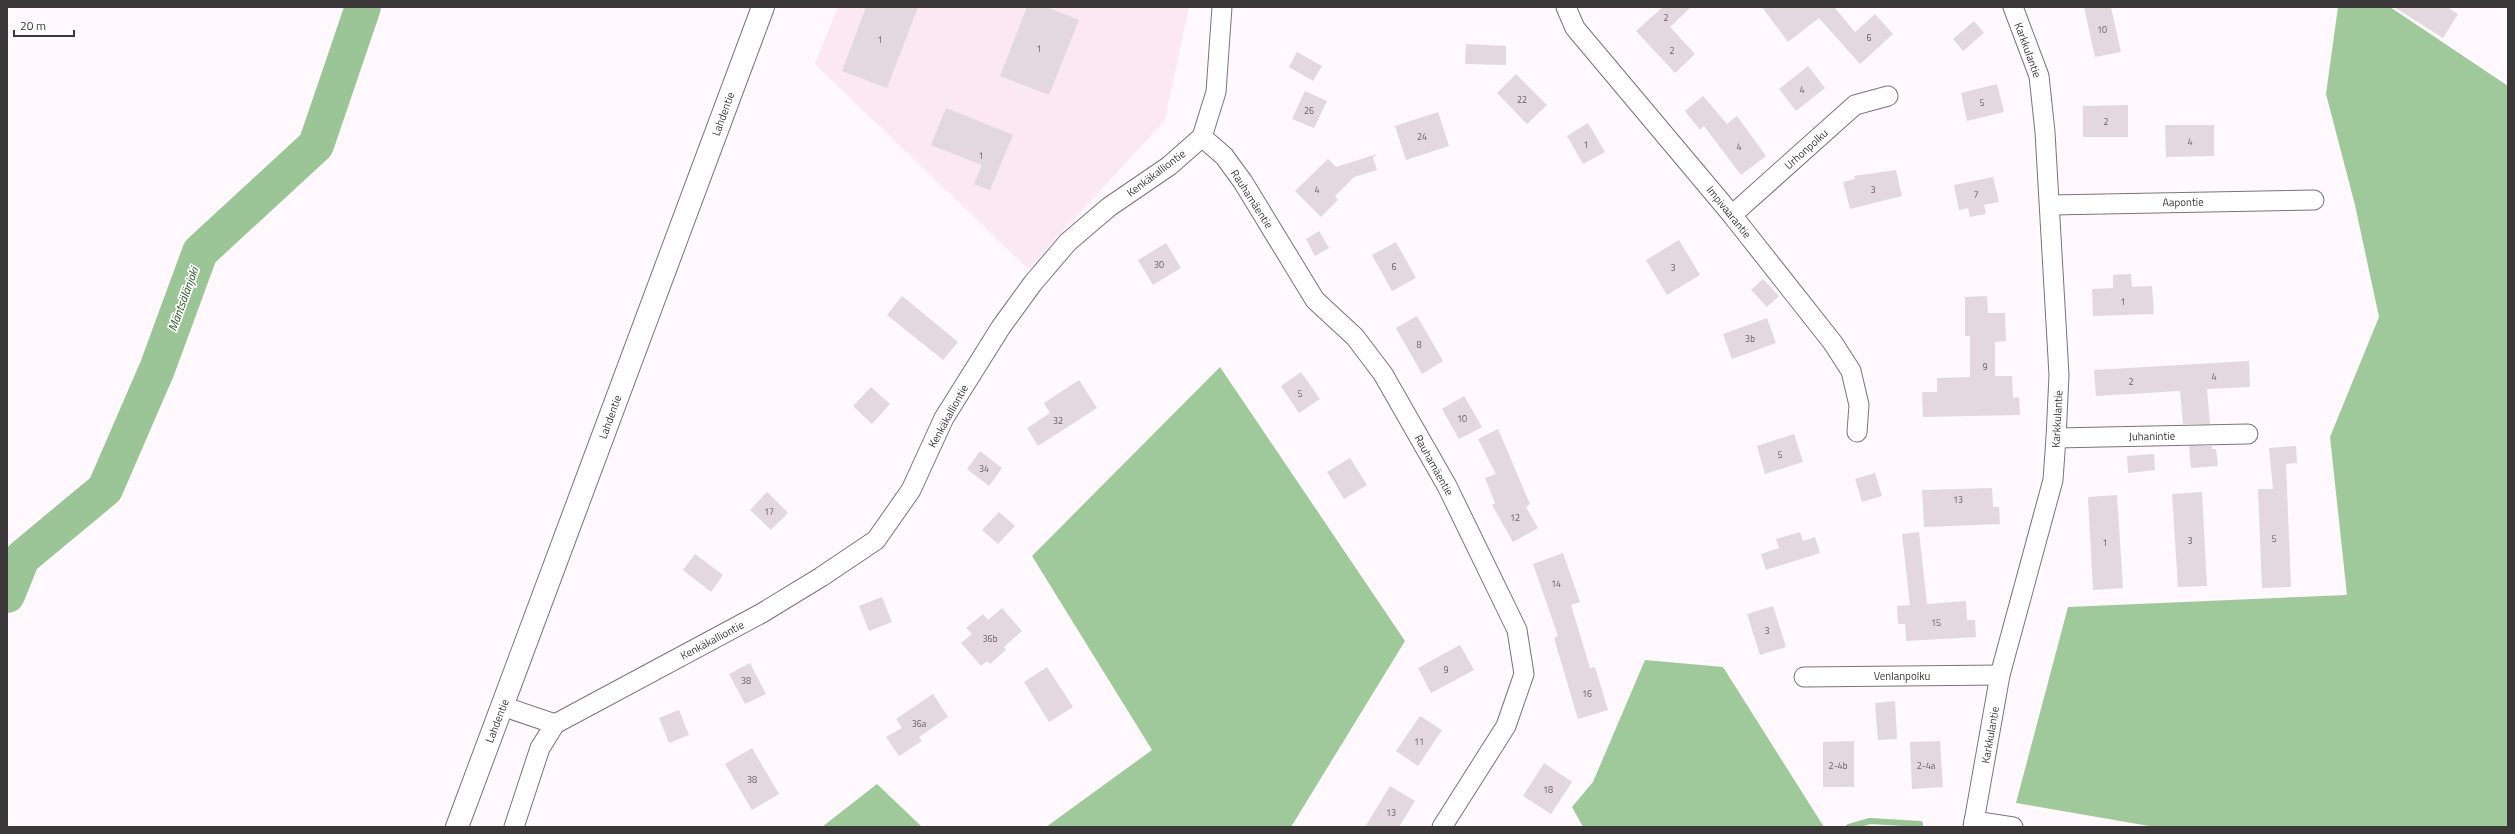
<svg xmlns="http://www.w3.org/2000/svg" width="2515" height="834" font-family="'Titillium Web',sans-serif">
	<style>
		.built { fill: #fbe8f3 }
		.forest { fill: #9fc99b }
		.lines { fill: none; stroke-linecap: round; stroke-linejoin: round }
		.stream { stroke: #9bc497; stroke-width: 6 }
		.river { stroke: #9bc497; stroke-width: 36 }
		.building { fill: #e3d8de }
		.minor-casing { stroke: #7d7379; stroke-width: 21 }
		.secondary-casing { stroke: #7d7379; stroke-width: 24 }
		.minor { stroke: #fff; stroke-width: 19 }
		.secondary { stroke: #fff; stroke-width: 22 }
		.labels { text-anchor: middle; dominant-baseline: central; stroke-width: 3.5; stroke-linejoin: round; paint-order: stroke }
		.number-label { font-size: 9px; fill: #666063 }
		.street-label { font-size: 11px; fill: #3c383a; stroke: #fff }
		.water-label { font-size: 12px; font-style: italic; fill: #20571d; stroke: #fff }
	</style>
	<rect width="100%" height="100%" fill="#fff8fc"/>
	<path class="built" d="M 838,7 L 1189,7 L 1165,120 L 1028,269 L 815,64 Z"/>
	<g class="forest">
		<path d="M 2338,7 L 2390,7 L 2508,86 L 2508,827 L 2155,827 L 2016,803 L 2068,607 L 2347,595 L 2330,437 L 2379,317 L 2355,205 L 2326,94 Z"/>
		<path d="M 1220,367 L 1405,641 L 1291,827 L 1046,827 L 1152,750 L 1032,556 Z"/>
		<path d="M 1645,660 L 1723,667 L 1824,827 L 1583,827 L 1572,807 L 1593,782 Z"/>
		<path d="M 877,784 L 922,827 L 822,827 Z"/>
	</g>
	<g class="lines">
		<path class="stream" d="M 1849,827 L 1870,821 L 1920,824"/>
		<path class="river" d="M 7,595 L 22,558 L 105,489 L 157,369 L 200,252 L 316,145 L 363,7"/>
	</g>
	<g class="building">
		<path d="M 866,7 L 918,7 L 887,88 L 842,71 Z"/>
		<path d="M 1027,7 L 1046,7 L 1079,20 L 1049,95 L 1000,76 Z"/>
		<path d="M 1663,7 L 1691,7 L 1670,27 L 1695,54 L 1675,73 L 1636,31 Z"/>
		<path d="M 1762,7 L 1834,7 L 1855,32 L 1875,14 L 1893,34 L 1860,64 L 1819,18 L 1788,42 Z"/>
		<path d="M 2084,7 L 2111,7 L 2121,52 L 2095,57 Z"/>
		<path d="M 2394,7 L 2447,7 L 2458,14 L 2443,38 Z"/>
		<path d="M 1974,21 L 1984,33 L 1963,51 L 1953,39 Z"/>
		<path d="M 1466,44 L 1506,46 L 1506,65 L 1465,64 Z"/>
		<path d="M 1297,52 L 1322,66 L 1313,81 L 1289,67 Z"/>
		<path d="M 1808,66 L 1825,88 L 1796,111 L 1779,89 Z"/>
		<path d="M 1516,74 L 1547,105 L 1527,124 L 1497,93 Z"/>
		<path d="M 1997,84 L 2004,112 L 1967,121 L 1961,93 Z"/>
		<path d="M 1305,91 L 1327,101 L 1314,128 L 1292,119 Z"/>
		<path d="M 1703,96 L 1727,124 L 1737,116 L 1766,156 L 1741,175 L 1704,126 L 1700,130 L 1685,111 Z"/>
		<path d="M 2128,105 L 2128,137 L 2083,137 L 2083,106 Z"/>
		<path d="M 946,108 L 1013,135 L 990,190 L 974,184 L 982,165 L 931,145 Z"/>
		<path d="M 1438,112 L 1449,146 L 1406,160 L 1395,126 Z"/>
		<path d="M 1588,123 L 1605,152 L 1583,164 L 1567,136 Z"/>
		<path d="M 2165,125 L 2214,125 L 2214,156 L 2166,157 Z"/>
		<path d="M 1377,154 L 1373,158 L 1377,170 L 1354,177 L 1335,196 L 1338,200 L 1321,217 L 1295,191 L 1328,159 L 1336,167 Z"/>
		<path d="M 1896,170 L 1902,196 L 1850,209 L 1843,182 L 1855,179 L 1854,176 Z"/>
		<path d="M 1993,177 L 1999,202 L 1984,205 L 1986,214 L 1970,217 L 1968,208 L 1959,210 L 1954,185 Z"/>
		<path d="M 1319,231 L 1329,248 L 1315,256 L 1306,239 Z"/>
		<path d="M 1679,240 L 1700,275 L 1667,295 L 1646,260 Z"/>
		<path d="M 1396,242 L 1416,278 L 1392,291 L 1372,255 Z"/>
		<path d="M 1166,243 L 1181,268 L 1153,285 L 1138,260 Z"/>
		<path d="M 2131,274 L 2132,287 L 2152,286 L 2154,314 L 2093,316 L 2092,289 L 2113,288 L 2113,275 Z"/>
		<path d="M 1763,279 L 1779,296 L 1767,307 L 1751,290 Z"/>
		<path d="M 902,296 L 958,342 L 943,360 L 887,315 Z"/>
		<path d="M 1987,296 L 1988,313 L 2005,313 L 2006,341 L 1995,342 L 1995,376 L 2012,376 L 2013,398 L 2019,397 L 2020,415 L 1923,417 L 1922,392 L 1937,392 L 1937,378 L 1970,377 L 1970,336 L 1965,336 L 1965,297 Z"/>
		<path d="M 1417,316 L 1443,361 L 1422,374 L 1396,328 Z"/>
		<path d="M 1767,318 L 1776,343 L 1732,359 L 1723,334 Z"/>
		<path d="M 2249,361 L 2250,387 L 2207,389 L 2210,424 L 2183,424 L 2180,391 L 2096,396 L 2094,370 Z"/>
		<path d="M 1301,372 L 1320,399 L 1299,413 L 1281,386 Z"/>
		<path d="M 1079,380 L 1097,408 L 1038,446 L 1027,428 L 1050,413 L 1044,403 Z"/>
		<path d="M 871,387 L 890,404 L 872,424 L 853,406 Z"/>
		<path d="M 1464,396 L 1482,427 L 1459,439 L 1442,409 Z"/>
		<path d="M 1498,429 L 1530,504 L 1526,507 L 1538,528 L 1513,542 L 1492,505 L 1495,503 L 1485,478 L 1496,474 L 1478,439 Z"/>
		<path d="M 1794,434 L 1803,462 L 1765,474 L 1757,446 Z"/>
		<path d="M 2189,446 L 2212,446 L 2212,449 L 2216,449 L 2218,466 L 2191,468 Z"/>
		<path d="M 2296,446 L 2297,463 L 2286,464 L 2291,587 L 2262,588 L 2258,489 L 2273,489 L 2269,448 Z"/>
		<path d="M 980,451 L 1002,468 L 989,486 L 967,469 Z"/>
		<path d="M 2154,454 L 2155,470 L 2128,473 L 2127,456 Z"/>
		<path d="M 1350,458 L 1367,485 L 1344,499 L 1327,472 Z"/>
		<path d="M 1875,473 L 1882,496 L 1862,502 L 1855,479 Z"/>
		<path d="M 1992,488 L 1993,507 L 1999,507 L 2000,524 L 1924,527 L 1922,490 Z"/>
		<path d="M 767,492 L 788,513 L 771,530 L 750,510 Z"/>
		<path d="M 2202,492 L 2207,586 L 2178,587 L 2172,494 Z"/>
		<path d="M 2117,495 L 2123,588 L 2093,590 L 2088,497 Z"/>
		<path d="M 999,512 L 1015,526 L 998,544 L 982,530 Z"/>
		<path d="M 1800,532 L 1803,541 L 1815,537 L 1820,553 L 1766,570 L 1761,554 L 1779,548 L 1776,539 Z"/>
		<path d="M 1919,532 L 1927,604 L 1966,601 L 1967,620 L 1975,620 L 1976,637 L 1906,641 L 1905,624 L 1898,624 L 1897,606 L 1910,605 L 1902,534 Z"/>
		<path d="M 1563,553 L 1580,602 L 1571,605 L 1590,668 L 1595,667 L 1608,710 L 1578,719 L 1554,638 L 1558,636 L 1533,564 Z"/>
		<path d="M 695,554 L 723,575 L 711,592 L 683,570 Z"/>
		<path d="M 882,597 L 892,622 L 869,631 L 859,606 Z"/>
		<path d="M 1773,606 L 1786,647 L 1760,655 L 1747,614 Z"/>
		<path d="M 1002,608 L 1022,631 L 1004,647 L 1006,650 L 990,664 L 987,661 L 981,666 L 961,643 L 972,634 L 966,628 L 983,614 L 988,620 Z"/>
		<path d="M 1460,645 L 1474,670 L 1431,693 L 1418,668 Z"/>
		<path d="M 750,663 L 766,694 L 745,704 L 729,674 Z"/>
		<path d="M 1047,667 L 1073,707 L 1049,722 L 1024,682 Z"/>
		<path d="M 933,694 L 948,717 L 919,737 L 922,741 L 899,756 L 886,737 L 902,728 L 896,719 Z"/>
		<path d="M 1895,701 L 1897,739 L 1878,740 L 1875,703 Z"/>
		<path d="M 679,710 L 689,735 L 669,743 L 659,718 Z"/>
		<path d="M 1420,716 L 1442,730 L 1418,766 L 1396,751 Z"/>
		<path d="M 1854,741 L 1854,787 L 1823,787 L 1823,742 Z"/>
		<path d="M 1940,741 L 1943,787 L 1912,789 L 1910,742 Z"/>
		<path d="M 752,748 L 779,794 L 752,810 L 725,764 Z"/>
		<path d="M 1544,763 L 1572,782 L 1551,814 L 1523,796 Z"/>
		<path d="M 1390,786 L 1415,801 L 1399,827 L 1365,827 Z"/>
	</g>
	<g class="lines">
		<defs>
			<g id="minor">
				<path d="M 1566,7 L 1575,28 L 1732,215 L 1833,343 L 1851,371 L 1859,405 L 1857,432"/>
				<path d="M 1202,137 L 1224,156 L 1243,182 L 1315,300 L 1355,337 L 1383,374 L 1447,486 L 1517,630 L 1524,674 L 1506,726 L 1442,827"/>
				<path d="M 2051,205 L 2314,200"/>
				<path d="M 1732,215 L 1855,105 L 1888,96"/>
				<path d="M 2056,438 L 2248,434"/>
				<path d="M 1804,677 L 2000,675"/>
				<path d="M 502,706 L 555,724"/>
				<path d="M 1974,821 L 2013,827"/>
				<path d="M 514,827 L 540,748 L 555,724 L 762,613 L 821,577 L 876,540 L 911,490 L 944,418 L 1001,327 L 1033,283 L 1068,242 L 1109,207 L 1169,166 L 1202,137 L 1216,92 L 1222,7"/>
				<path d="M 1973,827 L 2000,675 L 2053,480 L 2056,438 L 2059,375 L 2045,132 L 2039,76 L 2013,7"/>
			</g>
			<path id="secondary" d="M 457,827 L 763,7"/>
		</defs>
		<use href="#minor" class="minor-casing"/>
		<use href="#secondary" class="secondary-casing"/>
		<use href="#minor" class="minor"/>
		<use href="#secondary" class="secondary"/>
	</g>
	<g class="labels">
		<g class="number-label">
			<text x="1666" y="17">2</text>
			<text x="2102" y="29">10</text>
			<text x="1869" y="37">6</text>
			<text x="880" y="39">1</text>
			<text x="1039" y="48">1</text>
			<text x="1672" y="50">2</text>
			<text x="1802" y="89">4</text>
			<text x="1522" y="99">22</text>
			<text x="1982" y="102">5</text>
			<text x="1309" y="110">26</text>
			<text x="2106" y="121">2</text>
			<text x="1422" y="136">24</text>
			<text x="2190" y="141">4</text>
			<text x="1586" y="144">1</text>
			<text x="1739" y="146">4</text>
			<text x="981" y="155">1</text>
			<text x="1317" y="189">4</text>
			<text x="1873" y="189">3</text>
			<text x="1976" y="194">7</text>
			<text x="1159" y="264">30</text>
			<text x="1394" y="266">6</text>
			<text x="1673" y="267">3</text>
			<text x="2123" y="301">1</text>
			<text x="1750" y="338">3b</text>
			<text x="1419" y="344">8</text>
			<text x="1985" y="366">9</text>
			<text x="2214" y="376">4</text>
			<text x="2131" y="381">2</text>
			<text x="1300" y="393">5</text>
			<text x="1462" y="418">10</text>
			<text x="1058" y="420">32</text>
			<text x="1780" y="454">5</text>
			<text x="984" y="468">34</text>
			<text x="1958" y="499">13</text>
			<text x="769" y="511">17</text>
			<text x="1515" y="517">12</text>
			<text x="2274" y="538">5</text>
			<text x="2190" y="540">3</text>
			<text x="2105" y="542">1</text>
			<text x="1556" y="583">14</text>
			<text x="1936" y="622">15</text>
			<text x="1767" y="630">3</text>
			<text x="990" y="638">36b</text>
			<text x="1446" y="669">9</text>
			<text x="746" y="680">38</text>
			<text x="1587" y="693">16</text>
			<text x="919" y="723">36a</text>
			<text x="1419" y="741">11</text>
			<text x="1838" y="765">2-4b</text>
			<text x="1926" y="765">2-4a</text>
			<text x="752" y="779">38</text>
			<text x="1548" y="789">18</text>
			<text x="1391" y="812">13</text>
		</g>
		<g class="street-label">
			<text transform="translate(2028 50) rotate(70)">Karkkulantie</text>
			<text transform="translate(723 114) rotate(-70)">Lahdentie</text>
			<text transform="translate(1806 149) rotate(-42)">Urhonpolku</text>
			<text transform="translate(1156 173) rotate(-37)">Kenkäkalliontie</text>
			<text transform="translate(1252 199) rotate(57)">Rauhamäentie</text>
			<text transform="translate(2183 202) rotate(-1)">Aapontie</text>
			<text transform="translate(1729 212) rotate(51)">Impivaarantie</text>
			<text transform="translate(948 416) rotate(-61)">Kenkäkalliontie</text>
			<text transform="translate(610 417) rotate(-70)">Lahdentie</text>
			<text transform="translate(2057 419) rotate(-87)">Karkkulantie</text>
			<text transform="translate(2152 436) rotate(-1)">Juhanintie</text>
			<text transform="translate(1434 465) rotate(61)">Rauhamäentie</text>
			<text transform="translate(712 640) rotate(-28)">Kenkäkalliontie</text>
			<text x="1902" y="676">Venlanpolku</text>
			<text transform="translate(497 721) rotate(-69)">Lahdentie</text>
			<text transform="translate(1990 735) rotate(-80)">Karkkulantie</text>
		</g>
		<g class="water-label">
			<text transform="translate(183 299) rotate(-70)">Mäntsälänjoki</text>
		</g>
	</g>
	<rect width="2515" height="834" fill="none" stroke="#3c383a" stroke-width="16"/>
	<path d="M14 30v6h60v-6" fill="none" stroke="#3c383a" stroke-width="2"/>
	<text x="20" y="30" font-size="12" fill="#3c383a" stroke="#ffffff" stroke-width="3" paint-order="stroke">20 m</text>
</svg>
